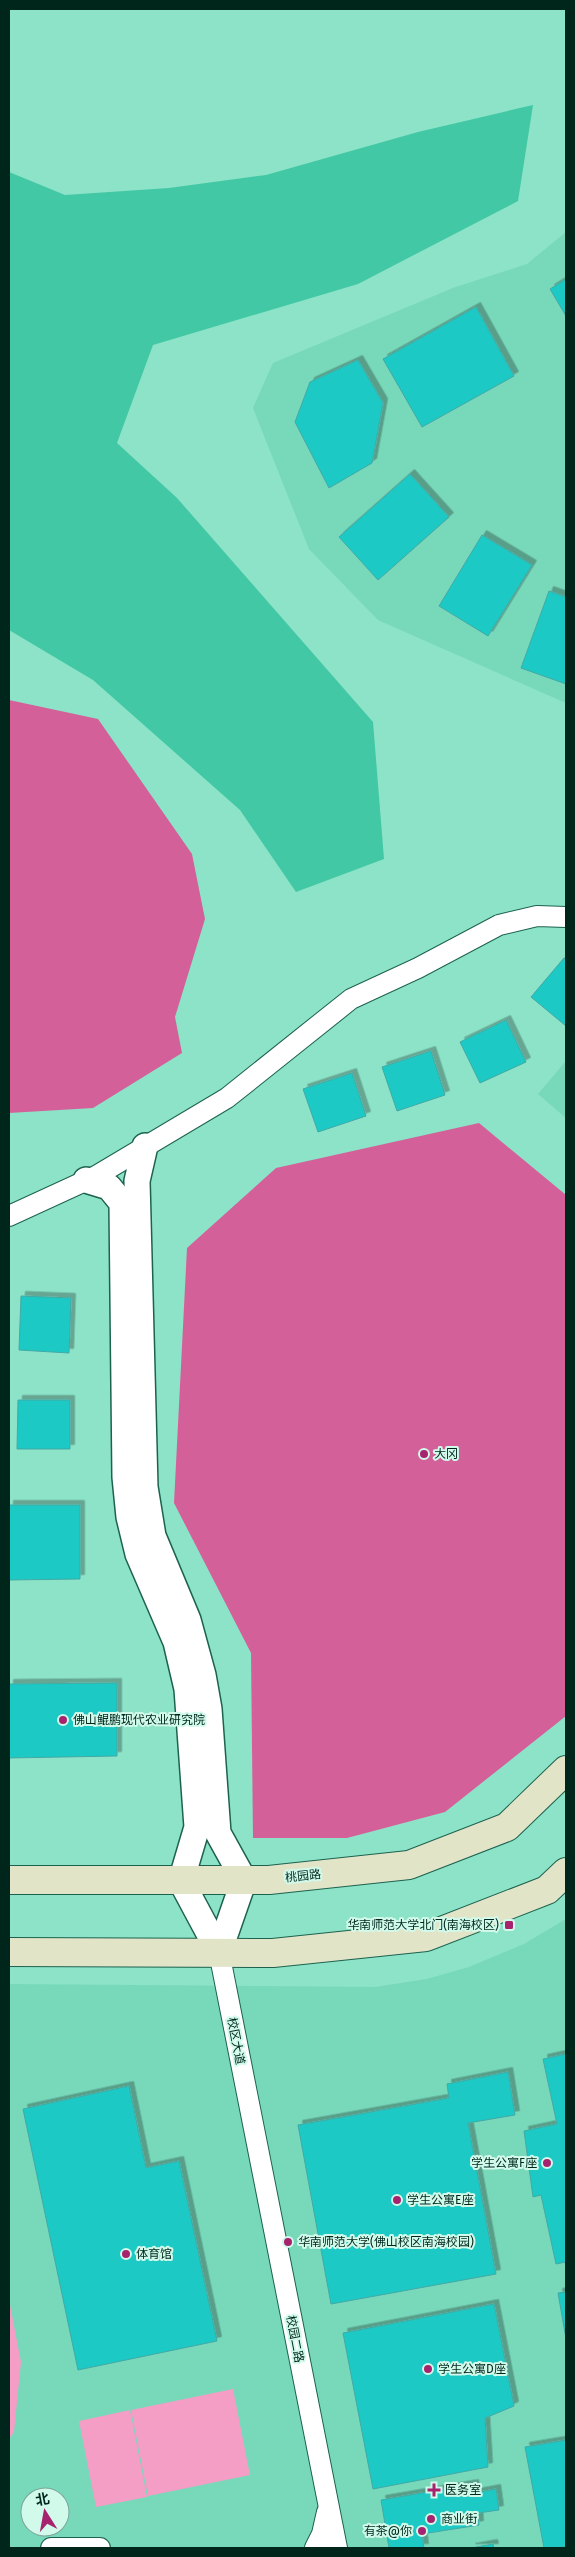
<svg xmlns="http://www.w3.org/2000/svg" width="575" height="2557" font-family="'Fira Sans','Noto Sans SC',sans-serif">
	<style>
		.built { fill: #78d8ba; fill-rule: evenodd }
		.green { fill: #f49ec5 }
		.forest { fill: #d4609a }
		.water { fill: #42c8a4 }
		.building { fill: #1bc9c4; stroke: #44a9a5; filter: url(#shadow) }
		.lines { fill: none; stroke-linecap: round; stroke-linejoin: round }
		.minor-casing { stroke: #1d624f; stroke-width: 22 }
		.tertiary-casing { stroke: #1d624f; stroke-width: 28 }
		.secondary-casing { stroke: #1d624f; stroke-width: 30 }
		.minor { stroke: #fff; stroke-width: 20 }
		.tertiary { stroke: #fff; stroke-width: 25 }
		.secondary { stroke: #e2e4c8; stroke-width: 28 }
		.poi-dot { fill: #a7236e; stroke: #d1faeb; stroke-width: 2 }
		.labels { text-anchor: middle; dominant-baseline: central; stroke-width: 4; stroke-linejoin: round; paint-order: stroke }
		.poi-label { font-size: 12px; fill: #00261c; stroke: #d1faeb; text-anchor: start }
		.street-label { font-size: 12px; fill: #00261c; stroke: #d1faeb }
	</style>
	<defs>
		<filter id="shadow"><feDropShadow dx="4.5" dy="-4.5" stdDeviation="0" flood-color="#0004"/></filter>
	</defs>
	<rect width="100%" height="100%" fill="#8ce3c7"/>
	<g class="built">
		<path d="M 566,232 L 566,703 L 378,620 L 309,549 L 253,408 L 273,363 L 453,288 L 527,264 Z"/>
		<path d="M 566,1061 L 566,1118 L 538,1094 Z"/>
		<path d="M 566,1919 L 566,2548 L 9,2548 L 9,1984 L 375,1987 L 427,1979 L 469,1967 L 524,1944 ZM 30,2497 L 60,2497 L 60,2527 L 30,2527 Z"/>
	</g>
	<g class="green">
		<path d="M 9,2300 L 21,2362 L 14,2432 L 9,2439 Z"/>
		<path d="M 233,2389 L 250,2475 L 148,2496 L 131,2410 Z"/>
		<path d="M 130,2410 L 147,2497 L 96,2507 L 79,2421 Z"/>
	</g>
	<g class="forest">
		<path d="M 9,700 L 98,719 L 192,854 L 205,919 L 175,1017 L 182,1053 L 93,1108 L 9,1113 Z"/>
		<path d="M 479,1123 L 566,1195 L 566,1716 L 445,1812 L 347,1838 L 253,1838 L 251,1653 L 174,1503 L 187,1248 L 276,1168 Z"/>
	</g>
	<path class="water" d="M 533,105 L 518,201 L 358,284 L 153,345 L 117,443 L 177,498 L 373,722 L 384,859 L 296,892 L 240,810 L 93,680 L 9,630 L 9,172 L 65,195 L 169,188 L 266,175 L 418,132 Z"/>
	<g class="building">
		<path d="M 566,279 L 566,316 L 550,289 Z"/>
		<path d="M 476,307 L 514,376 L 422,427 L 383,359 Z"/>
		<path d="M 358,360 L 383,403 L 372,463 L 329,488 L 295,422 L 310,382 Z"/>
		<path d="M 410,474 L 449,517 L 378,580 L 339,537 Z"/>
		<path d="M 482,535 L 532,565 L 488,636 L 439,606 Z"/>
		<path d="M 549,591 L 566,597 L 566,684 L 521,668 Z"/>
		<path d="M 564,958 L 566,960 L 566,1026 L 531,997 Z"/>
		<path d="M 506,1020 L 526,1062 L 480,1083 L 460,1042 Z"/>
		<path d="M 431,1051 L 445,1095 L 397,1111 L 382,1067 Z"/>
		<path d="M 352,1073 L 366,1116 L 318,1132 L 303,1089 Z"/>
		<path d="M 21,1296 L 71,1298 L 69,1353 L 19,1350 Z"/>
		<path d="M 18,1400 L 70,1400 L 70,1449 L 17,1449 Z"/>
		<path d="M 9,1505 L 80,1505 L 80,1579 L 9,1580 Z"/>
		<path d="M 117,1683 L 117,1756 L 9,1758 L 9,1684 Z"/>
		<path d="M 566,2054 L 566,2262 L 556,2264 L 541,2195 L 533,2197 L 524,2131 L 557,2124 L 543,2059 Z"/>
		<path d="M 508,2072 L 515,2115 L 468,2123 L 496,2274 L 331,2304 L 298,2125 L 449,2098 L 447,2084 Z"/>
		<path d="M 129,2086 L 146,2168 L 179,2161 L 217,2341 L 78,2370 L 23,2109 Z"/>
		<path d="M 566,2292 L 566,2339 L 558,2293 Z"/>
		<path d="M 494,2304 L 514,2406 L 485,2418 L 488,2467 L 373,2489 L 343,2333 Z"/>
		<path d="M 566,2440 L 566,2547 L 544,2548 L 525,2447 Z"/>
		<path d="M 474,2484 L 475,2493 L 496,2489 L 499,2510 L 478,2513 L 479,2525 L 422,2534 L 424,2548 L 389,2548 L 381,2500 Z"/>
		<path d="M 493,2544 L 494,2548 L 471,2548 Z"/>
	</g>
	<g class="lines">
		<defs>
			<g id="minor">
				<path d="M 9,1216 L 96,1176 L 227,1098 L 351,999 L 418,968 L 499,925 L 537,916 L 566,917"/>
				<path d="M 219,1952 L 337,2548"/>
				<path d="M 51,2548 L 100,2548"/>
				<path d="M 315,2548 L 322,2534 L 327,2512"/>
			</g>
			<g id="tertiary">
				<path d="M 145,1146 L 137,1181 L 145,1487 L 153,1536 L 188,1620 L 203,1675 L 209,1709 L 218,1833 L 244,1880 L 219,1952"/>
				<path d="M 86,1180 L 109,1187 L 122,1203 L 125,1477 L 129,1517 L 138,1554 L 176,1642 L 187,1689 L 197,1827 L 181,1881 L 219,1952"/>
			</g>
			<g id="secondary">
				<path d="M 9,1880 L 269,1880 L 409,1865 L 507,1827 L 566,1770"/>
				<path d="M 9,1952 L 273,1953 L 426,1937 L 547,1890 L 566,1872"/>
			</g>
		</defs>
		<use href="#minor" class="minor-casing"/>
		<use href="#tertiary" class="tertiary-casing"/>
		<use href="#secondary" class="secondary-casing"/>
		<use href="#minor" class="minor"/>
		<use href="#tertiary" class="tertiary"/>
		<use href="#secondary" class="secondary"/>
	</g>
	<g class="poi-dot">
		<circle cx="424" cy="1454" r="5"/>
		<circle cx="63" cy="1720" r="5"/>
		<rect x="504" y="1920" width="10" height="10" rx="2.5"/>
		<circle cx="547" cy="2163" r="5"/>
		<circle cx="397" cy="2200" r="5"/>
		<circle cx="288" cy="2242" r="5"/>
		<circle cx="126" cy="2254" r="5"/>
		<circle cx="428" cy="2369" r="5"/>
		<path d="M431.5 2482.5h5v5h5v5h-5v5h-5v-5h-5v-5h5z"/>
		<circle cx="431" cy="2519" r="5"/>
		<circle cx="422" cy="2531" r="5"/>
	</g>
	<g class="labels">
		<g class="poi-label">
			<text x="434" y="1454">大冈</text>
			<text x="73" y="1720">佛山鲲鹏现代农业研究院</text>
			<text x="499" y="1925" text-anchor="end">华南师范大学北门(南海校区)</text>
			<text x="537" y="2163" text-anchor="end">学生公寓F座</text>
			<text x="407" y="2200">学生公寓E座</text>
			<text x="298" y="2242">华南师范大学(佛山校区南海校园)</text>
			<text x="136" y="2254">体育馆</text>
			<text x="438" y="2369">学生公寓D座</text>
			<text x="445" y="2490">医务室</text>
			<text x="441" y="2519">商业街</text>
			<text x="412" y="2531" text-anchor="end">有茶@你</text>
		</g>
		<g class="street-label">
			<text transform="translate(303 1876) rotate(-6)">桃园路</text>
			<text transform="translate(236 2041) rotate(79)">校区大道</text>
			<text transform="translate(295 2339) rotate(79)">校园二路</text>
		</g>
	</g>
	<rect width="575" height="2557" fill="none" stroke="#00261c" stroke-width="20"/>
	<g transform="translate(45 2512) rotate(349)"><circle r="24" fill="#d1faeb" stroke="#7da598"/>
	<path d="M0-4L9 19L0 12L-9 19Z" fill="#a7236e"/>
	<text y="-8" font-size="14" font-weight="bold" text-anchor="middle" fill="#00261c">北</text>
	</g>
</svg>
